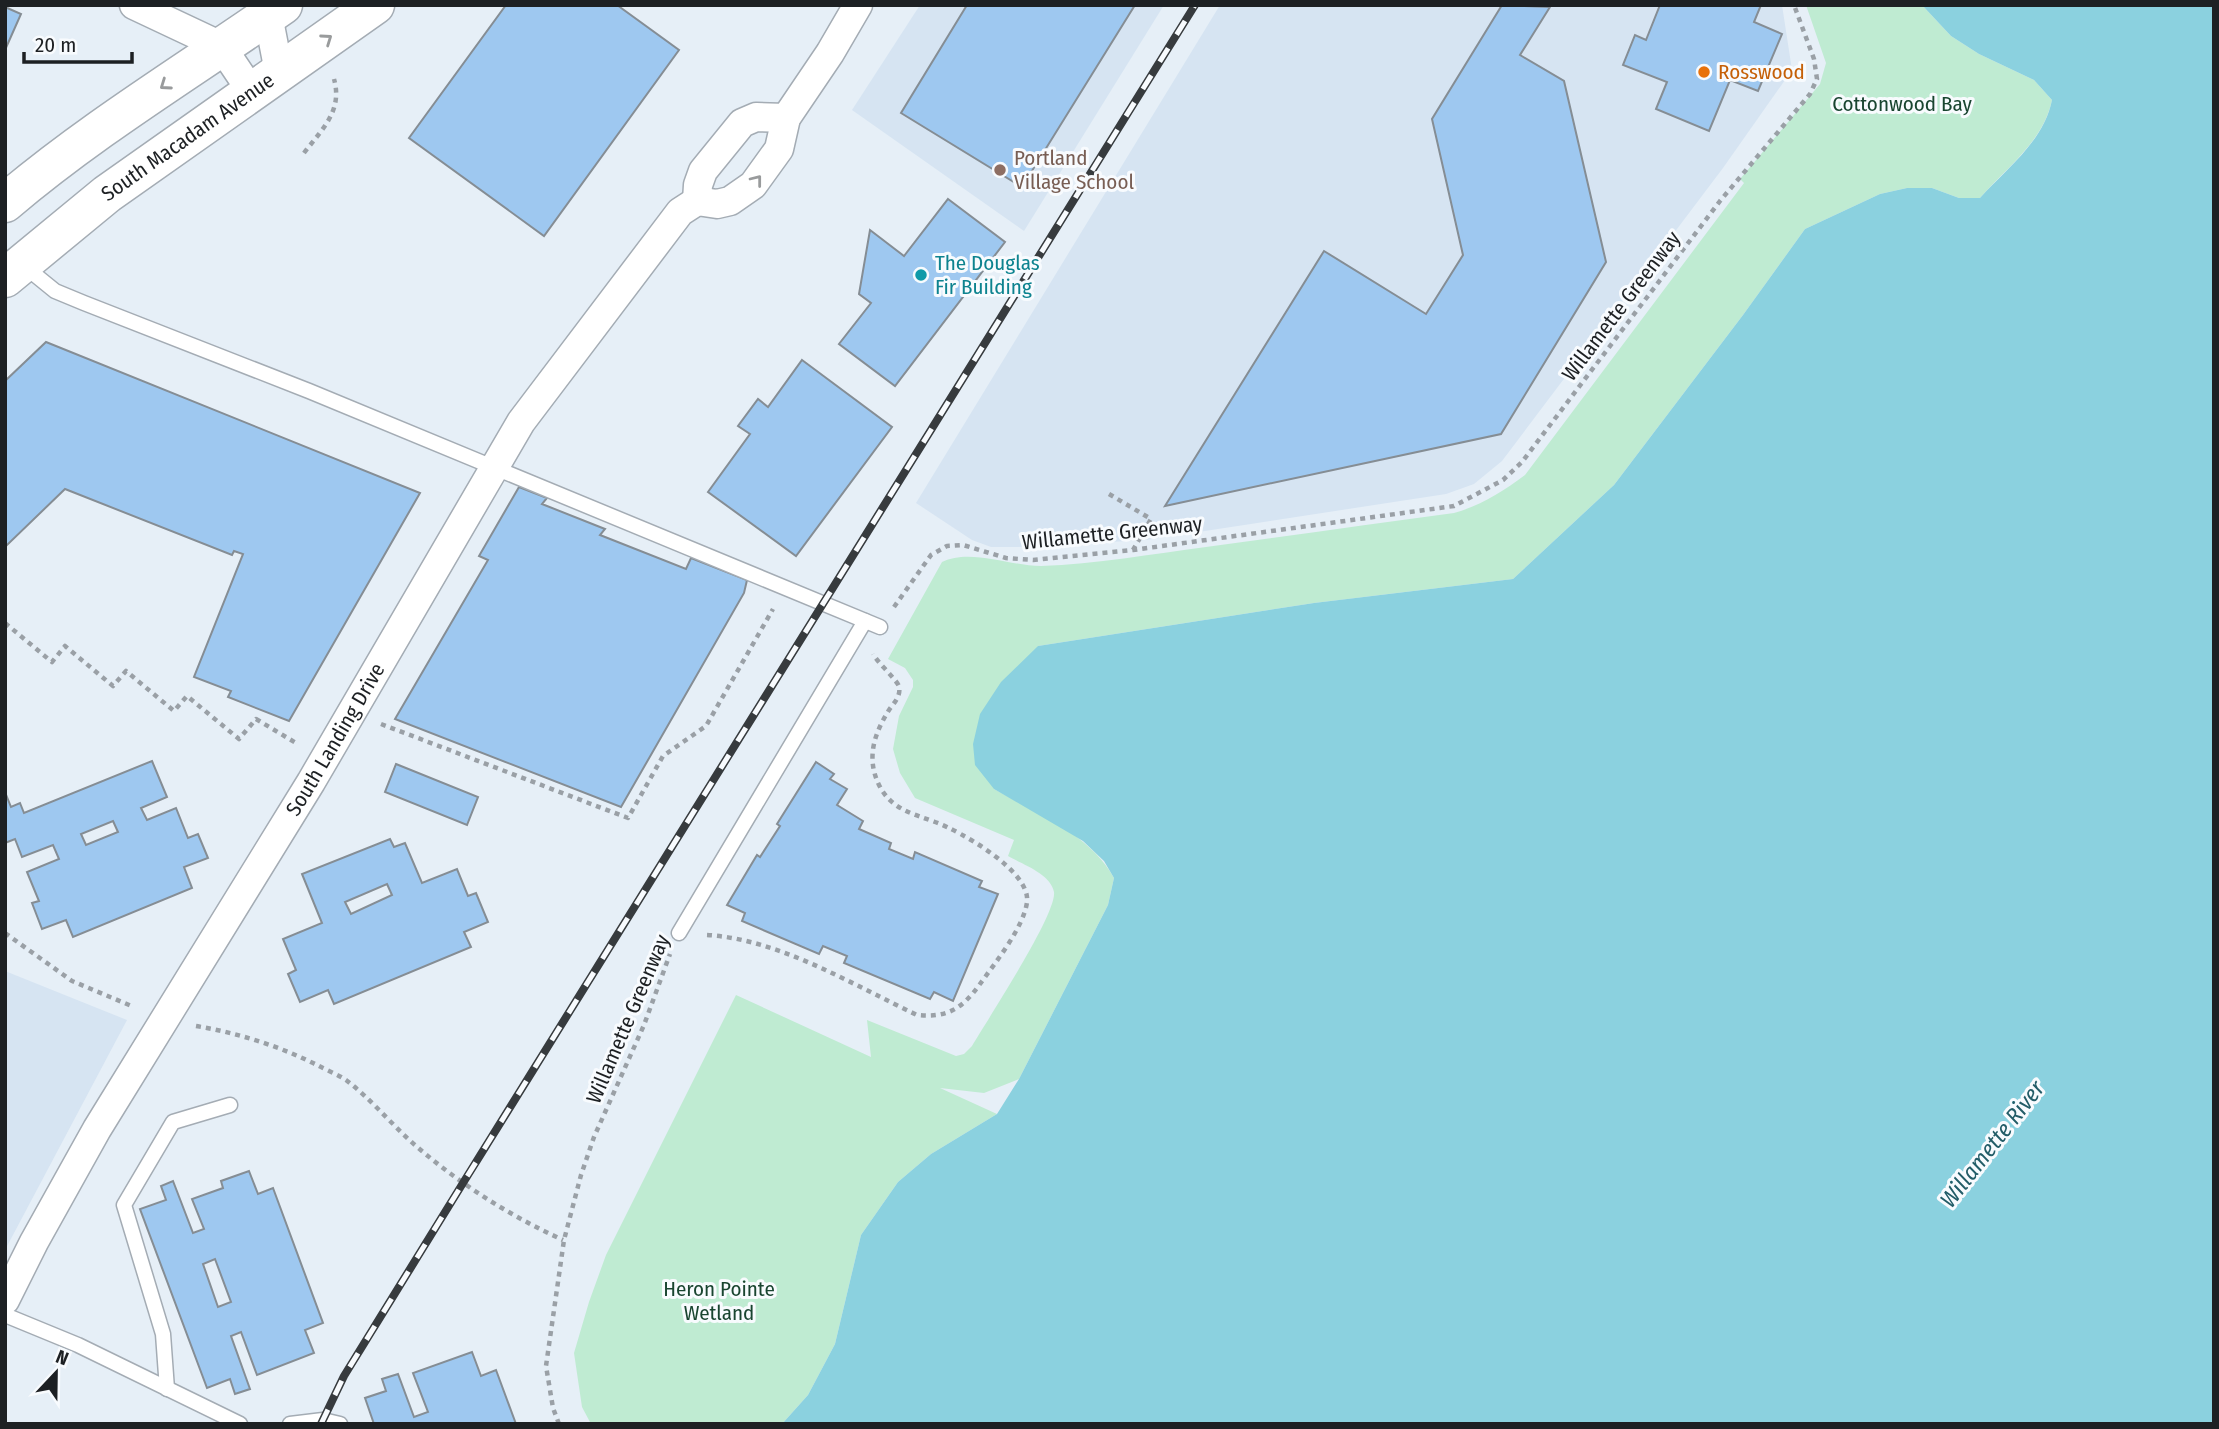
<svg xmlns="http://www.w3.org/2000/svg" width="2219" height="1429" font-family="'Fira Sans Condensed',sans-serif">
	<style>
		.built { fill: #d6e4f2 }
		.green { fill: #bfebd2 }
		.water { fill: #8bd1df }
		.building { fill: #9ec8f0; stroke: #858d94; stroke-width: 2; fill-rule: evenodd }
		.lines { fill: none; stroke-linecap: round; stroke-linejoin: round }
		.service-casing { stroke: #a4acb4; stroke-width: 17 }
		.minor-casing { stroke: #a4acb4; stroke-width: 31 }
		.primary-casing { stroke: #a4acb4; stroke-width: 41 }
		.path { stroke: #9aa0a6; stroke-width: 4.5; stroke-dasharray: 5 5; stroke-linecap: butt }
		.service { stroke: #fff; stroke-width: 14 }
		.minor { stroke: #fff; stroke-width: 28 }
		.primary { stroke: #fff; stroke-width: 38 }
		.rail-casing { stroke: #373b3e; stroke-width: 8 }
		.rail { stroke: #f8fbfe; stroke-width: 5; stroke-dasharray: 16; stroke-linecap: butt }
		.oneway { stroke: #999b9c }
		.food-dot { fill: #e8710a; stroke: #f8fbfe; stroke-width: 2.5 }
		.education-dot { fill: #8d6e63; stroke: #f8fbfe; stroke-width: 2.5 }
		.culture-dot { fill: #0f9aa8; stroke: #f8fbfe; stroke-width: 2.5 }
		.labels { text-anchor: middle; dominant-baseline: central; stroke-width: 6; stroke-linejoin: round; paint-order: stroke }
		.food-label { font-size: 21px; fill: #c56008; stroke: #f8fbfe; text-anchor: start }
		.park-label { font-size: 21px; fill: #194530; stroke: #f8fbfe }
		.street-label { font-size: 21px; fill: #1d2023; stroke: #f8fbfe }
		.education-label { font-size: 21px; fill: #785e54; stroke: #f8fbfe; text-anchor: start }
		.culture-label { font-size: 21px; fill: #0d838f; stroke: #f8fbfe; text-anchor: start }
		.water-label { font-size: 23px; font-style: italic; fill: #235d68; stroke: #f8fbfe }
	</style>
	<rect width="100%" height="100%" fill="#e6eff7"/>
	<g class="built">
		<path d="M 920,5 L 1164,5 L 1024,231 L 852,110 Z"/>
		<path d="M 1220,5 L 1782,5 L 1792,70 L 1723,168 L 1502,461 L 1474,484 L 1446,494 L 1146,540 L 1018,547 L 991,547 L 972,540 L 916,503 Z"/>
		<path d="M 5,971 L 127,1020 L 5,1250 Z"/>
	</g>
	<path class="green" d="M 1806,5 L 1922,5 L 1951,36 L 1979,54 L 2034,80 L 2052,100 C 2043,142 2007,167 1980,198 L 1959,198 L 1932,188 L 1907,188 L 1880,194 L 1805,229 L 1743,315 L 1614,485 L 1513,579 L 1314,603 L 1038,646 L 994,789 C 1036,813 1090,834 1114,878 L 1108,905 L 1019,1079 L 984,1093 L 940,1088 L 997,1114 L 931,1154 L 898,1182 L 861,1235 L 835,1344 L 808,1395 L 782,1424 L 591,1424 L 582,1407 L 574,1353 L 589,1302 L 606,1255 L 736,995 L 871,1057 L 867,1020 L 956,1056 L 964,1054 L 972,1046 C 986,1022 1057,914 1054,892 C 1051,874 1022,864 1008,856 L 1014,840 L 915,798 L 900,773 L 893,749 L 899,716 L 913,687 L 913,680 L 905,668 L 888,659 L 942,562 C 970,548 1010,566 1041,566 C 1096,564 1152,554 1206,547 C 1289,536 1371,524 1454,513 C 1482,505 1502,492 1525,475 L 1744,183 L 1740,179 L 1820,84 L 1826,63 Z"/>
	<path class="water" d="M 1922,5 L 2214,5 L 2214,1424 L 782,1424 L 808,1395 L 835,1344 L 861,1235 L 898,1182 L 931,1154 L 997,1114 L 1019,1079 L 1108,905 L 1114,878 L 1104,861 L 1083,841 L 994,789 L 975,765 L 973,744 L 980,714 L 1001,682 L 1038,646 L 1314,603 L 1513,579 L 1614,485 L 1743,315 L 1805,229 L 1880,194 L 1907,188 L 1932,188 L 1959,198 L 1980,198 C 2007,168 2044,141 2052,100 L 2034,80 L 1979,54 L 1951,36 Z"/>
	<g class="building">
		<path d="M 506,5 L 617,5 L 679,50 L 544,236 L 409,138 Z"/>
		<path d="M 967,5 L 1135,5 L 1022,187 L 901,113 Z"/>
		<path d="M 1502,5 L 1550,7 L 1520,55 L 1564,81 L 1606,262 L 1501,434 L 1165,506 L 1324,251 L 1426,314 L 1463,255 L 1432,119 Z"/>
		<path d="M 1660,5 L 1761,5 L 1754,22 L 1782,34 L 1758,91 L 1730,80 L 1709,131 L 1656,109 L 1667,82 L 1623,65 L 1635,35 L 1646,40 Z"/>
		<path d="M 5,7 L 21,14 L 5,50 Z"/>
		<path d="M 948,199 L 1005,242 L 895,386 L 839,344 L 871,303 L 859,294 L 870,230 L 904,256 Z"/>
		<path d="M 46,342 L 420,493 L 289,721 L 228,697 L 231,691 L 194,677 L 243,554 L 234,551 L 232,555 L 65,489 L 5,547 L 5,381 Z"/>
		<path d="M 802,360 L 892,427 L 796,556 L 708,492 L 750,434 L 738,426 L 758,399 L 768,407 Z"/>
		<path d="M 519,487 L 547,498 L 542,504 L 605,529 L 600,535 L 686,569 L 691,558 L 747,580 L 744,593 L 621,807 L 395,719 L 488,560 L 479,556 Z"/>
		<path d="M 152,761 L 167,797 L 141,808 L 147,820 L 176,808 L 188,838 L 198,834 L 208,858 L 184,867 L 192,888 L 73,937 L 66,920 L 42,929 L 32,903 L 39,901 L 27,872 L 59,859 L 53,845 L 22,857 L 15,839 L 5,843 L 5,792 L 11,807 L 20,803 L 24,813 ZM 113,821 L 118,832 L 86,845 L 81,834 Z"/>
		<path d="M 816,762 L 834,774 L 830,779 L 847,789 L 837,805 L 863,821 L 859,829 L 891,843 L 889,849 L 913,859 L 915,852 L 982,881 L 979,887 L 998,894 L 953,1001 L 934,992 L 930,999 L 844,963 L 847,956 L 823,946 L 819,954 L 742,921 L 745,913 L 727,905 L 757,855 L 760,857 L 780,826 L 777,824 Z"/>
		<path d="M 396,764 L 478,797 L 467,825 L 385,792 Z"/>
		<path d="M 390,839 L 394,847 L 405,843 L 422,883 L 457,869 L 468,896 L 476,893 L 488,922 L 464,932 L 471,947 L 334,1004 L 328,990 L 300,1002 L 288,974 L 296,970 L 283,939 L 322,923 L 302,874 ZM 387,884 L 392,895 L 351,914 L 345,902 Z"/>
		<path d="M 249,1171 L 258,1194 L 273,1188 L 323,1323 L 305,1330 L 314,1353 L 257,1375 L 241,1332 L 231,1336 L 250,1389 L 235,1394 L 230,1379 L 207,1388 L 140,1209 L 166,1200 L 161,1186 L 173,1181 L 193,1233 L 204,1229 L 192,1199 L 223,1188 L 221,1181 ZM 215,1259 L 231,1302 L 218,1307 L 203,1264 Z"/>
		<path d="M 472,1352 L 481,1376 L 496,1370 L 516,1424 L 374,1424 L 365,1398 L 386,1391 L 382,1379 L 398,1374 L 414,1417 L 428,1412 L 413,1373 Z"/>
	</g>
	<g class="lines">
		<defs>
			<g id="service">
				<path d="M 23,265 L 55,291 L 84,303 L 309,391 L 880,627"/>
				<path d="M 679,933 L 865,621"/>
				<path d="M 5,1315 L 78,1345 L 240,1424"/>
				<path d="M 167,1389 L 163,1334 L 124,1205 L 173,1122 L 230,1105"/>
				<path d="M 290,1424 L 323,1420 L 340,1424"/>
			</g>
			<g id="minor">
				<path d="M 134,5 L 221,46 L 252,92"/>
				<path d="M 269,5 L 268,15 L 279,72"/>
				<path d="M 697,201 L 698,185 L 703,171 L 742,123 L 756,117 L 786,118"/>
				<path id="s1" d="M 5,1300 L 34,1242 L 97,1129 L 311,782 L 521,422 L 680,212 L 697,201 L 717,204 L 730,201 L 753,185 L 779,149 L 786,118 L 830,53 L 858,5"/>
			</g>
			<g id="primary">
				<path d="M 5,203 C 92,129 190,70 283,5"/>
				<path id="s2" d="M 5,278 L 107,194 L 375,5"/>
			</g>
		</defs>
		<use href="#service" class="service-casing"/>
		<use href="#minor" class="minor-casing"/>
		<use href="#primary" class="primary-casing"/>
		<g class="path">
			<path d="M 304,153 C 322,129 343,111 334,79"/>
			<path d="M 1109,494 L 1151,519 L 1133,550"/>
			<path d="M 894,607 L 931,555 L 947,546 L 963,545 L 1006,558 L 1033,560 L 1133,550 L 1454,506 L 1503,480 L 1522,462 L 1720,201 L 1810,94 L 1817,79 L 1814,59 L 1794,5"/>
			<path d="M 5,623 L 52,662 L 65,646 L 113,686 L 126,671 L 174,711 L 187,696 L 239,739 L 256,719 L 296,743"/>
			<path d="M 381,724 L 628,818 L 663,756 L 706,726 L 773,609"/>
			<path d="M 5,933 L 72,981 L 134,1007"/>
			<path d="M 707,935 C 779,939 853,985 917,1015 C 947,1018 962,1009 980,984 C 995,963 1024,927 1027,902 C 1031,871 960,831 935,822 C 911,813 891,809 879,785 C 866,758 874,734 889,710 C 894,703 901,696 899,687 C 899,682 878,663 873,654"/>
			<path d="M 196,1026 C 238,1033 279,1046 317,1065 C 326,1070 337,1074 346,1080 C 371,1099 392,1125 416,1146 C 460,1184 510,1216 563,1240"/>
			<path d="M 559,1424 L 553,1408 L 546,1366 L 564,1240 L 581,1175 L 594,1137 L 644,1025 L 670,954"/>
		</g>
		<use href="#service" class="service"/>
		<use href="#minor" class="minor"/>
		<use href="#primary" class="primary"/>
		<defs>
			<path id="rail" d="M 321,1424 L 344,1376 L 463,1183 L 1195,5"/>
		</defs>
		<use href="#rail" class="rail-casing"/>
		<use href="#rail" class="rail"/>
	</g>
	<defs><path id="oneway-chevron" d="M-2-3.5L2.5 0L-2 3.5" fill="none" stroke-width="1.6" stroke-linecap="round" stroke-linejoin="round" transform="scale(1.75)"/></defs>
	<g class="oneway">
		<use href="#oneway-chevron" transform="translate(327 39) rotate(-35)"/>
		<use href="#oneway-chevron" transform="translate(165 85) rotate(145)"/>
		<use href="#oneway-chevron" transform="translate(757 180) rotate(-52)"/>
	</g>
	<circle class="food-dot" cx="1704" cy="72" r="7"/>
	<circle class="education-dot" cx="1000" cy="170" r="7"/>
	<circle class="culture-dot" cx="921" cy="275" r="7"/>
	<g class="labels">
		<g class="food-label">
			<text x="1718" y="72">Rosswood</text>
		</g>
		<g class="park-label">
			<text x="1902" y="104">Cottonwood Bay</text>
			<text x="719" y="1289">Heron Pointe<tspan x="719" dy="24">Wetland</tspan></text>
		</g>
		<g class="street-label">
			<text stroke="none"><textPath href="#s2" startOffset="231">South Macadam Avenue</textPath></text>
			<text transform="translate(1621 306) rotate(-53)">Willamette Greenway</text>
			<text transform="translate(1112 533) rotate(-6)">Willamette Greenway</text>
			<text stroke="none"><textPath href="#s1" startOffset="651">South Landing Drive</textPath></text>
			<text transform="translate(628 1019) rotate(-67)">Willamette Greenway</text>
		</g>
		<g class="education-label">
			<text x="1014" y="158">Portland<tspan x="1014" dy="24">Village School</tspan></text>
		</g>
		<g class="culture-label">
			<text x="935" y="263">The Douglas<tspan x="935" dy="24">Fir Building</tspan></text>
		</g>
		<g class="water-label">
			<text transform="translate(1992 1144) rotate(-52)">Willamette River</text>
		</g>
	</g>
	<rect width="2219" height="1429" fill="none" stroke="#1d2023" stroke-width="14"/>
	<g transform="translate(56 1373) rotate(22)" stroke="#f8fbfe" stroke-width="5" paint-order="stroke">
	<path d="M0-5L12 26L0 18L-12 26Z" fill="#1d2023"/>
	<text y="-10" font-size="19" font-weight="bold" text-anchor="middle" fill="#1d2023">N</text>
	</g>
	<path d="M24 52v10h108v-10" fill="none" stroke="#1d2023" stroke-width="3.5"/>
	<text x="35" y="52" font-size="21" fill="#1d2023" stroke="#f8fbfe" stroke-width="5" paint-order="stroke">20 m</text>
</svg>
